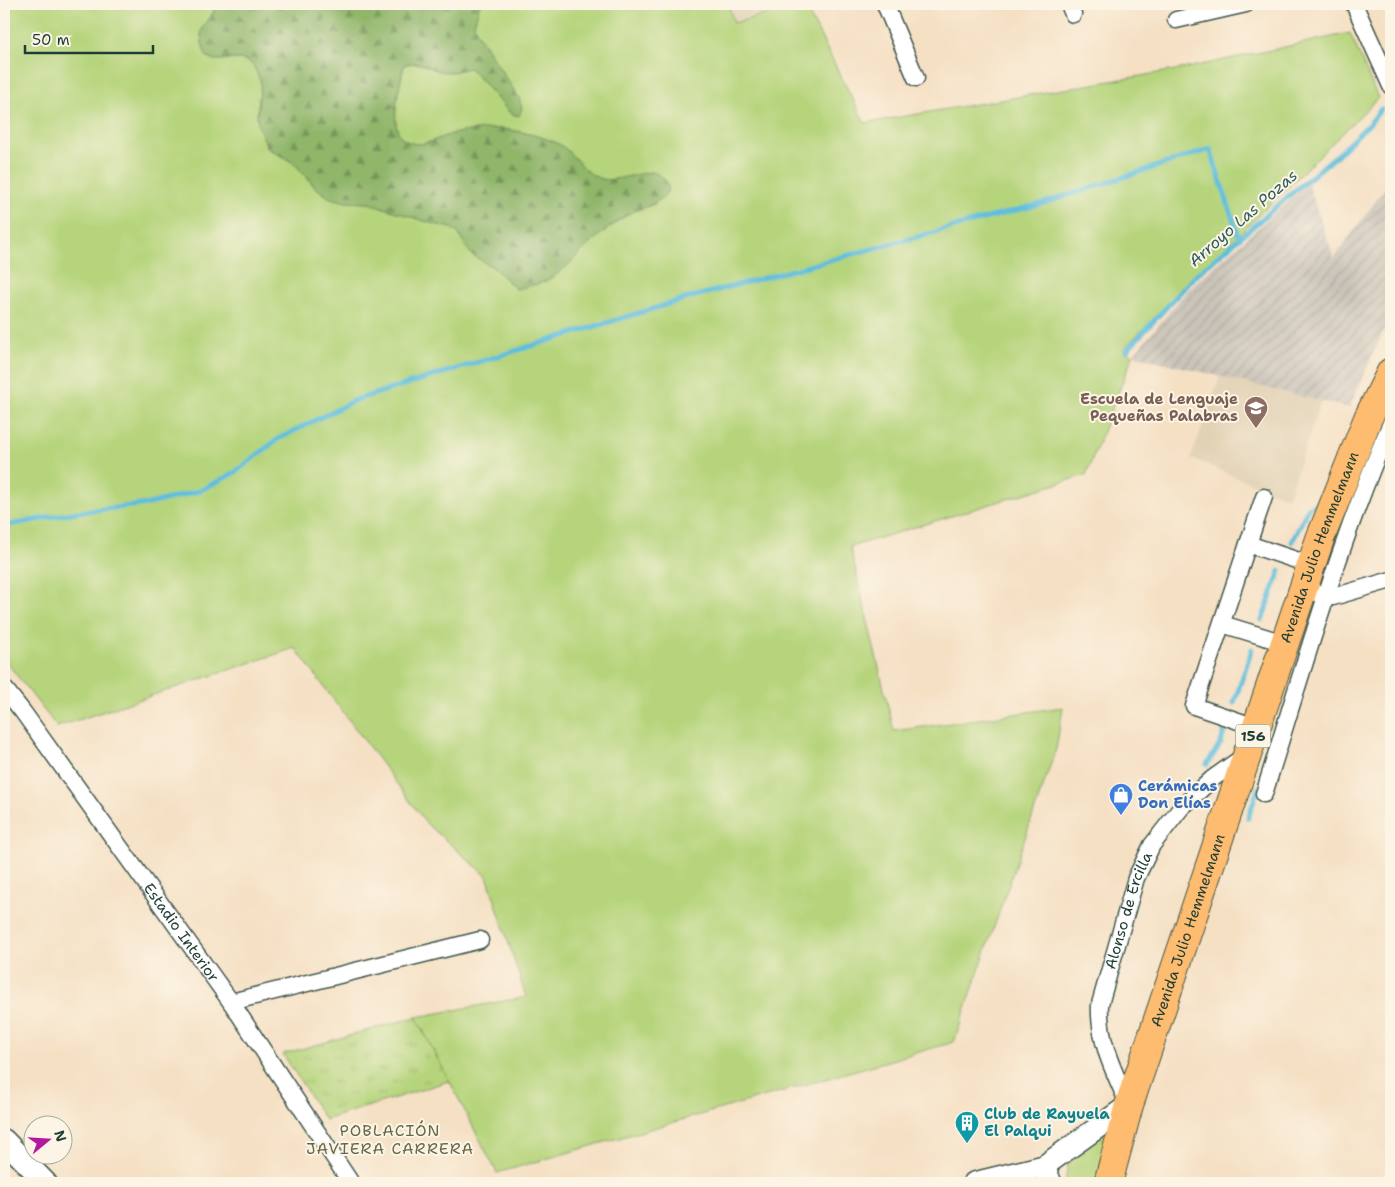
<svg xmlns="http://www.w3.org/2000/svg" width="1395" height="1187" font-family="'Shantell Sans',sans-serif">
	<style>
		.built { fill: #e2d2b5 }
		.industrial { fill: url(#industrial-furrows) }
		.grass { fill: #b6d47b; stroke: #6a8858 }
		.forest { fill: url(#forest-firs); stroke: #587a50 }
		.park { fill: url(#park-tufts); stroke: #6a8858 }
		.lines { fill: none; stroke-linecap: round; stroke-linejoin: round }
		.stream { stroke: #5fbedd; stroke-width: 5 }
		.minor-casing { stroke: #3f554a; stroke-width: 19 }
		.tertiary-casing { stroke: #3f554a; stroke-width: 24 }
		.trunk-casing { stroke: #3f554a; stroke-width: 30 }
		.minor { stroke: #fff; stroke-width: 16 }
		.tertiary { stroke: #fff; stroke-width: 21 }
		.trunk { stroke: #fdbc6f; stroke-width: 28 }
		.labels { text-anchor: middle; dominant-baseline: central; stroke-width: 4; stroke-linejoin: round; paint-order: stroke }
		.shield { fill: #fcf5e5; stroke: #617469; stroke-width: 1 }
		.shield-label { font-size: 14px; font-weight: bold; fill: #1f3d34 }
		.education-label { font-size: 15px; font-weight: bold; fill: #785e54; stroke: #fcf5e5; text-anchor: end }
		.street-label { font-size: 15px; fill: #1f3d34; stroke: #fcf5e5 }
		.shop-label { font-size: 15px; font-weight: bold; fill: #366cbe; stroke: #fcf5e5; text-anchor: start }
		.culture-label { font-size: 15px; font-weight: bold; fill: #0d838f; stroke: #fcf5e5; text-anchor: start }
		.water-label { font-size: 16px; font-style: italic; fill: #2f5d5e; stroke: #fcf5e5 }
		.neighbourhood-label { font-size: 16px; letter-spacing: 1px; fill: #66684a; stroke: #fcf5e5 }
	</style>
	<defs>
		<pattern id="industrial-furrows" width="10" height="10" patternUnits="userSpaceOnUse" patternTransform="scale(1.25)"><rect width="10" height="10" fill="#cac3b8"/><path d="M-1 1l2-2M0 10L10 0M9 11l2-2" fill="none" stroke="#ada89f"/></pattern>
		<pattern id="forest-firs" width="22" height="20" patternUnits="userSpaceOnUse" patternTransform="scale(1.25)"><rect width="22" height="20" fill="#90b66b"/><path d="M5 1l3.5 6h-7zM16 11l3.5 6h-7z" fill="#759559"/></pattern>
		<pattern id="park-tufts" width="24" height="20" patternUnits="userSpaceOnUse" patternTransform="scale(1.25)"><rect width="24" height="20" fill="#b6d47b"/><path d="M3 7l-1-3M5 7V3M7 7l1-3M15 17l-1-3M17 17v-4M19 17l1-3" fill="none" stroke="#9cb76b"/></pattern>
	</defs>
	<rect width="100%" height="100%" fill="#fcf5e5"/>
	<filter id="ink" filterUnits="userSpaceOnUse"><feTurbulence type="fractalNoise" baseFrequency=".02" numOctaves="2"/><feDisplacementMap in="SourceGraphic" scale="10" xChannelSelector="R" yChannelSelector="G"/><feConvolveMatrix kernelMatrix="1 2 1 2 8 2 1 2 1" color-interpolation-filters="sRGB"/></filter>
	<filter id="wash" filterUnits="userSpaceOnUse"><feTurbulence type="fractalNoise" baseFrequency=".0096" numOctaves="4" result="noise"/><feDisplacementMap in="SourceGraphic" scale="20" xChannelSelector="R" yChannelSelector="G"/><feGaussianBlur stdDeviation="1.12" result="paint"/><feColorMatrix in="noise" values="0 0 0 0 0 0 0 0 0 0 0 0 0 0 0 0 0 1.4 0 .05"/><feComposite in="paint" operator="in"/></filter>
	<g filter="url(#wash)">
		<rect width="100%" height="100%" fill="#f5e0c4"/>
		<g class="built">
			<path d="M 728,4 L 801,4 L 734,23 Z"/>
			<path d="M 1220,376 L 1321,401 L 1288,497 L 1250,483 L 1191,458 Z"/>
		</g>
		<path class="industrial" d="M 1391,180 L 1391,317 L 1385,327 L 1349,408 L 1133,355 L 1188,290 L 1308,184 L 1334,258 Z"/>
		<g class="grass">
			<path d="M 4,4 L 217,4 C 207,31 194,22 206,56 L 214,60 L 240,59 L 249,61 L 254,67 L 261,82 L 257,116 L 267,148 L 294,163 L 316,188 L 346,202 L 369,203 L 427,222 L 451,228 L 458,233 L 467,248 L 472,255 L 494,268 L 516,289 L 594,239 L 631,212 L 655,204 L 653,172 C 642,174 614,181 604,180 C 586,178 576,158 563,147 C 552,138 517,130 502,129 C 486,128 468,131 453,134 C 436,138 418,152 402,138 C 388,125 401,82 404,65 C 422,59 430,71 446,72 C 453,73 463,69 470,68 L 511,114 L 519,98 L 477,33 L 474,24 L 480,4 L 728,4 L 734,23 L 804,4 L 865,123 L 1187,68 L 1350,33 L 1378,98 L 1123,349 L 1133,355 L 1086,475 L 850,547 L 894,731 L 1063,707 L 1056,749 L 954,1042 L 497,1173 L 416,1017 L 526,997 L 487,876 L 427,824 L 295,648 L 57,727 L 4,659 Z"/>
			<path d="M 1109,1125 L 1098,1183 L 1065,1183 L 1069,1157 Z"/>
		</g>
		<path class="forest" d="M 217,4 L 480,4 L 474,24 L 477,33 L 519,98 L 522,108 L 519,116 L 511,114 L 470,68 C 463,69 453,73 446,72 C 430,71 422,58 404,65 C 401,83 386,129 405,140 C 421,150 436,138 452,134 C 467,131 485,128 501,129 C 516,130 550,138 562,146 C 577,157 584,174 602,179 C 613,182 638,173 651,172 C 656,172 660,175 664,179 C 681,198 640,208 630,213 C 619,218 610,227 600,235 C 580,250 563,276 538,284 C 531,286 523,287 516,289 L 494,268 L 472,255 L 467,248 L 458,233 L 451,228 L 427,222 L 369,203 L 346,202 L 330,198 L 316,188 L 294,163 L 267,147 L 258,125 L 257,116 L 261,82 L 254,67 L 248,61 L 240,59 L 215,60 L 206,56 C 194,21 207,31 217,4 Z"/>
		<path class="park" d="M 416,1017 L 449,1081 L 325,1120 L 283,1054 Z"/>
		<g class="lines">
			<g class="stream">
				<path d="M 1126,351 L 1196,275 L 1338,154 L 1370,123 L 1381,109"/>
				<path d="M 4,526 L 77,512 L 149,504 L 199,491 L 234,473 L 278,439 L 355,400 L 688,298 L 1044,203 L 1210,149 L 1239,238"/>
				<path d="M 1292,542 L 1308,508 L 1320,502"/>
				<path d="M 1262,620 L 1280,571"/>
				<path d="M 1234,703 L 1252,649"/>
				<path d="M 1207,764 L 1221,743 L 1224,732"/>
				<path d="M 1248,818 L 1258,788"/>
			</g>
		</g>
	</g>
	<g filter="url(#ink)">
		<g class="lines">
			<defs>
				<g id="minor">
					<path d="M 885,4 L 916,78"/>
					<path d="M 1069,4 L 1073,14"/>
					<path d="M 1354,4 L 1391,86"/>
					<path d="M 1176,20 L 1246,4"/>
					<path d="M 1248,544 L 1264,497"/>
					<path d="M 1316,593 L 1333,597 L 1391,580"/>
					<path d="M 1222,624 L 1284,643"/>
					<path id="s1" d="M 4,688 L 23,712 L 231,1002 L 351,1183"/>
					<path d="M 1256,727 L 1194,706 L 1248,544 L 1311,565"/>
					<path d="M 1264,794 C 1303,669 1339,543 1391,423"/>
					<path d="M 231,1002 L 480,940"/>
					<path id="s2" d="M 1129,1105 C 1114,1072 1098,1041 1100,1004 L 1136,878 L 1152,845 L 1181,808 L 1212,779 L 1247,754"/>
				</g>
				<g id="tertiary">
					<path d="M 4,1140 L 46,1183"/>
					<path d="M 1044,1166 L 1051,1183"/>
					<path d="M 974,1183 L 1044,1166 L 1129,1105"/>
				</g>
				<g id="trunk">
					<path id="s3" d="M 1108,1183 L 1129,1105 L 1320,539 L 1368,418 L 1391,372"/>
				</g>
			</defs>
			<use href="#minor" class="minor-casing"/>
			<use href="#tertiary" class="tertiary-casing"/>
			<use href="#trunk" class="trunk-casing"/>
			<use href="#minor" class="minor"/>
			<use href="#tertiary" class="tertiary"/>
			<use href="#trunk" class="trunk"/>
		</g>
	</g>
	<defs>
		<symbol id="school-pin" viewBox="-11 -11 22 30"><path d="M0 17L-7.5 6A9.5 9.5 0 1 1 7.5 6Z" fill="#8d6e63" stroke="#fcf5e5"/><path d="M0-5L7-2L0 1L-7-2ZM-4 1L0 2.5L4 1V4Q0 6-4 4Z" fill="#fff"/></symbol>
		<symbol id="shop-pin" viewBox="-11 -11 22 30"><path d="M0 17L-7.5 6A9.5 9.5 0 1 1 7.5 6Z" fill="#3f7fe0" stroke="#fcf5e5"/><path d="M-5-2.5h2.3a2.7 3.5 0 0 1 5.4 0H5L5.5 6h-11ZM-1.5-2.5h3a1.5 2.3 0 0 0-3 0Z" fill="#fff"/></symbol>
		<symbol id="building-pin" viewBox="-11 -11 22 30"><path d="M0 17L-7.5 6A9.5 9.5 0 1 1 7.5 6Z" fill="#0f9aa8" stroke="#fcf5e5"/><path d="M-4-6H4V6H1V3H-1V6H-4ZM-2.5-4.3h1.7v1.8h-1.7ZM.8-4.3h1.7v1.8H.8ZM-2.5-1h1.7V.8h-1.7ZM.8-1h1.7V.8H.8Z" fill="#fff"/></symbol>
	</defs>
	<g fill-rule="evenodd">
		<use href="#school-pin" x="1242" y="394" width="28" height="38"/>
		<use href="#shop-pin" x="1107" y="781" width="28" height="38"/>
		<use href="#building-pin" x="953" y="1109" width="28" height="38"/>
	</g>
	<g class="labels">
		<rect class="shield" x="1235.5" y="724.5" width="35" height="23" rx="4"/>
		<g class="shield-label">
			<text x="1253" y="736">156</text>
		</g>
		<g class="education-label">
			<text x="1238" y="399">Escuela de Lenguaje<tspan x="1238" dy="17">Pequeñas Palabras</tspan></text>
		</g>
		<g class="street-label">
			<text stroke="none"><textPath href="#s3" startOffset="670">Avenida Julio Hemmelmann</textPath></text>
			<text stroke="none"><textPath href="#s2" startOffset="204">Alonso de Ercilla</textPath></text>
			<text stroke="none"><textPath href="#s3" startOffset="265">Avenida Julio Hemmelmann</textPath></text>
			<text stroke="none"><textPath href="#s1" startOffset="302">Estadio Interior</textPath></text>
		</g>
		<g class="shop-label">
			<text x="1138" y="786">Cerámicas<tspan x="1138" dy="17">Don Elías</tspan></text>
		</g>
		<g class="culture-label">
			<text x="984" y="1114">Club de Rayuela<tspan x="984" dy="17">El Palqui</tspan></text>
		</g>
		<g class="water-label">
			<text transform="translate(1243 218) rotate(-41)">Arroyo Las Pozas</text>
		</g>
		<g class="neighbourhood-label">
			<text x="390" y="1130">POBLACIÓN<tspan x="390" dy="18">JAVIERA CARRERA</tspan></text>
		</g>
	</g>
	<rect width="1395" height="1187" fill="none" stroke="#fcf5e5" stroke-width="20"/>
	<g transform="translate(48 1140) rotate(72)"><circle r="24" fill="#fcf5e5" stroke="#a4ab9e"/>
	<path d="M0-4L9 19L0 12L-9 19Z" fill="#b5179e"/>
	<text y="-8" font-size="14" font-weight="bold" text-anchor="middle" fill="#1f3d34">N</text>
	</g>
	<path d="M25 45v8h128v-8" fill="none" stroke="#1f3d34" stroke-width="2.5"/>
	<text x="32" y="45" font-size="15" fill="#1f3d34" stroke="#fcf5e5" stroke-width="4" paint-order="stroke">50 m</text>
</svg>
